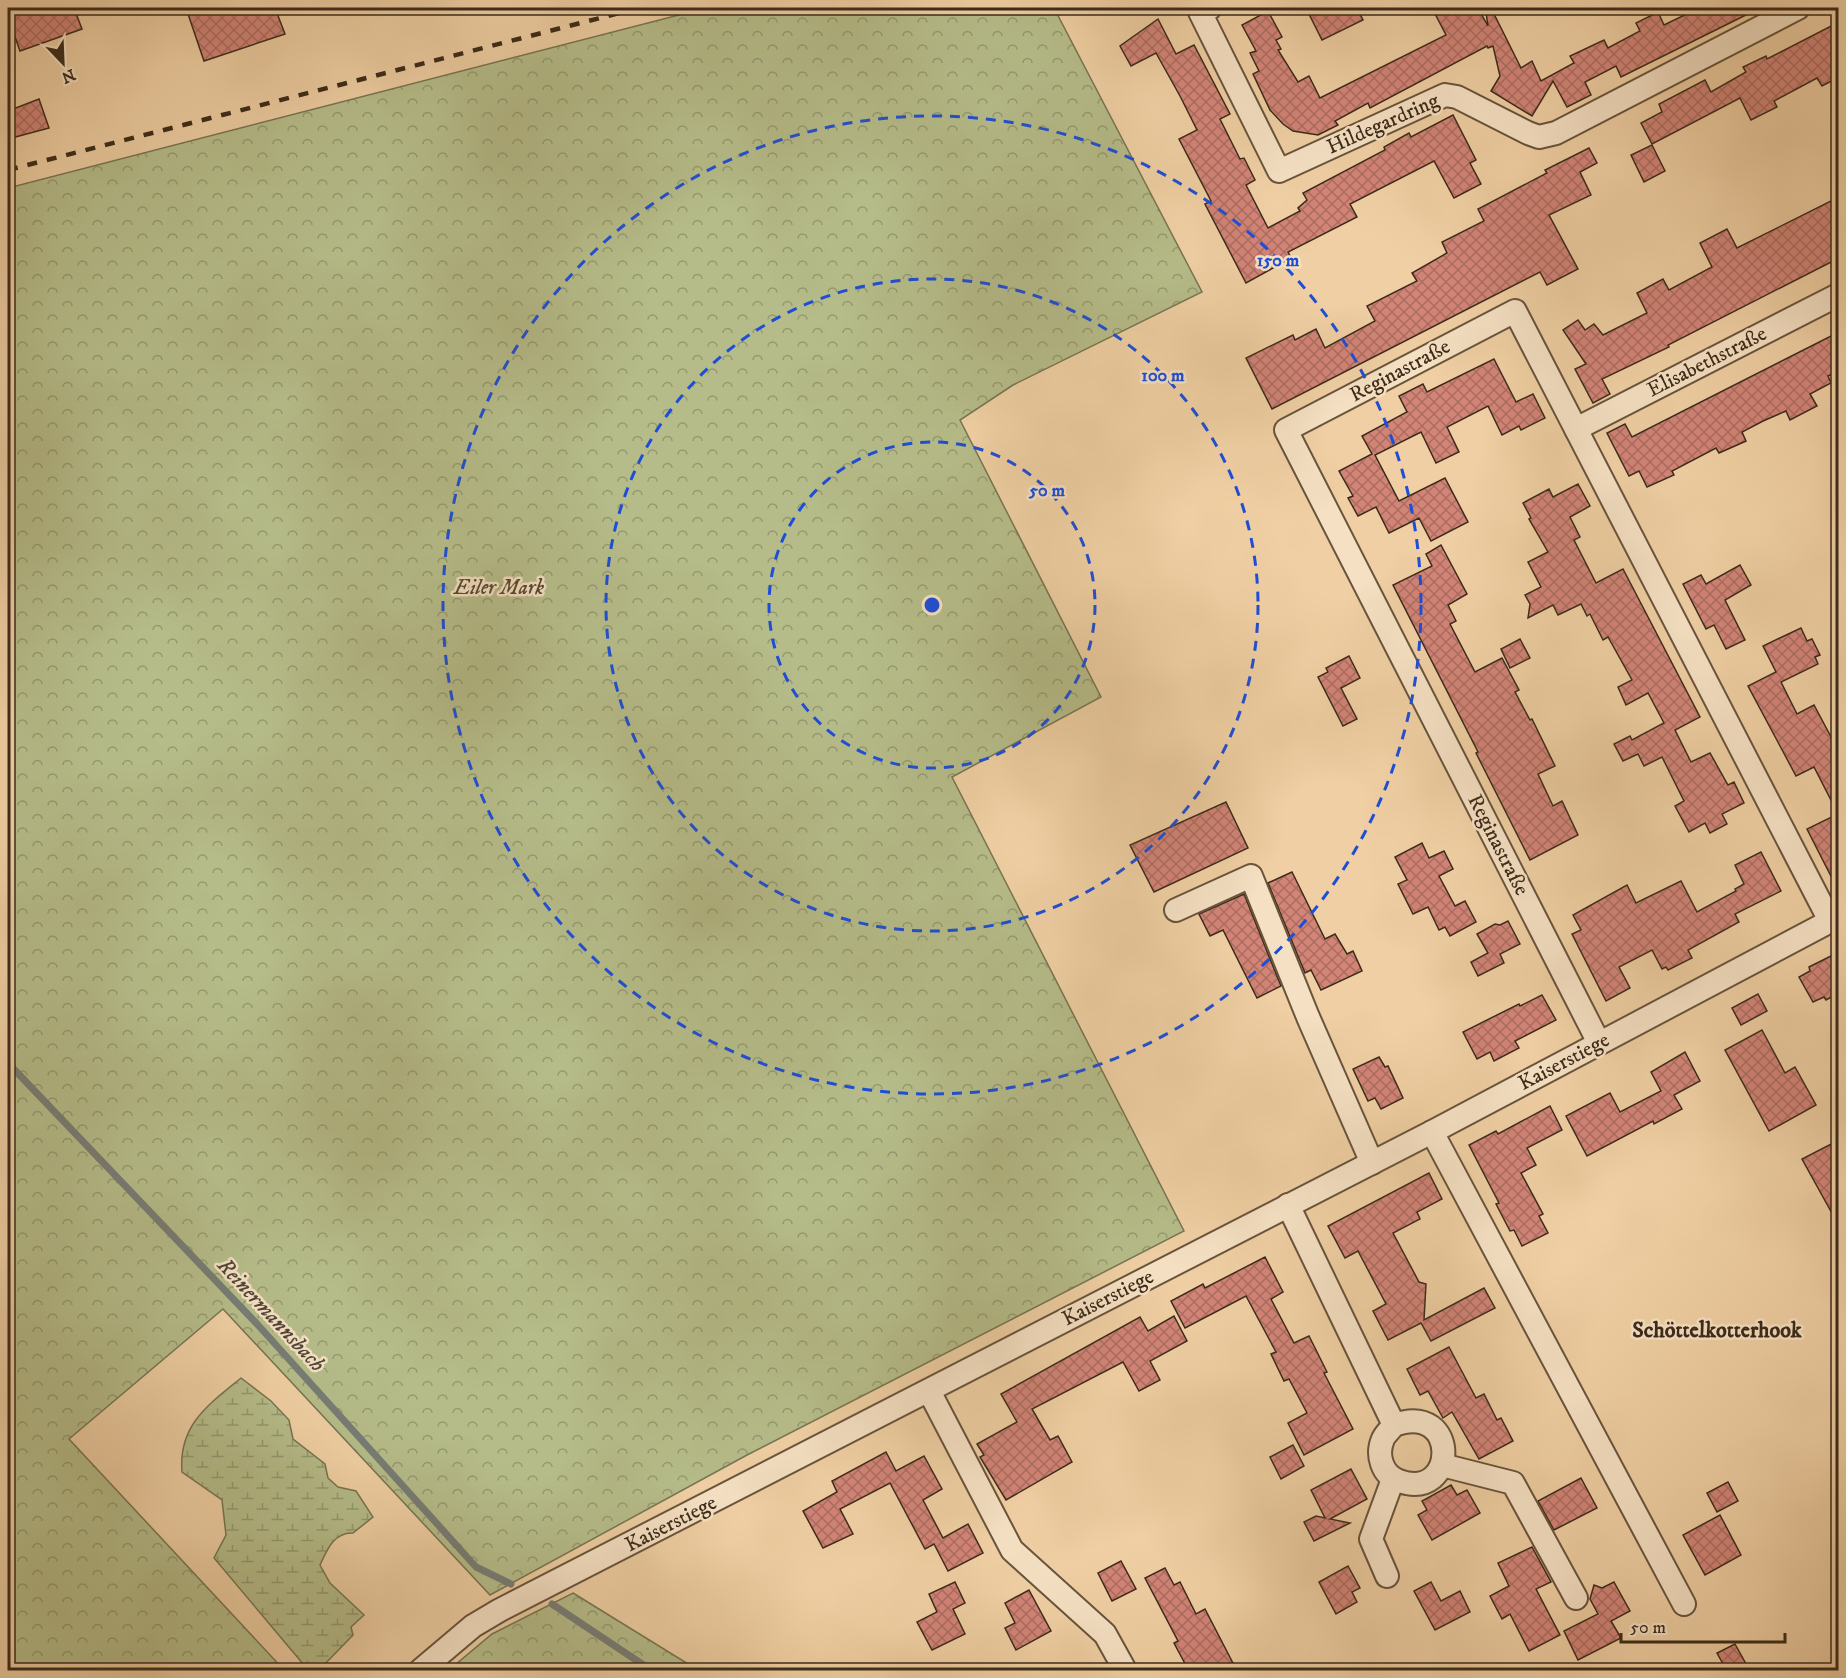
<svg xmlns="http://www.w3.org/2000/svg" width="1846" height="1678" font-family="'IM FELL DW Pica',serif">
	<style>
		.forest { fill: url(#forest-crowns); stroke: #787452; stroke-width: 1.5 }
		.wetland { fill: url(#wetland-marsh); stroke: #787452; stroke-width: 1.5 }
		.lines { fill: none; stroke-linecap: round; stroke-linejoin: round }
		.stream { stroke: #777d75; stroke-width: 7 }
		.building { fill: url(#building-cross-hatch); stroke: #3c2b1a; stroke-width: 1.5 }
		.minor-casing { stroke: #69543c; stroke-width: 26 }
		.minor { stroke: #f5e0c3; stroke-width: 22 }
		.rail { stroke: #3c2b1a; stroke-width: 4.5; stroke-dasharray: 10 10; stroke-linecap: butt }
		.ring { fill: none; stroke: #1d4ed8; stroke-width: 3; stroke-dasharray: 10 8 }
		.labels { text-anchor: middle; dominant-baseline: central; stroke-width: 5; stroke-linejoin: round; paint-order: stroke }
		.street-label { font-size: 21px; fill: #3c2b1a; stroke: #f5e0c3 }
		.park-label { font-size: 21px; font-style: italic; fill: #544830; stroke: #f5e0c3 }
		.water-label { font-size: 22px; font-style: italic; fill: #504638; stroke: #f5e0c3 }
		.neighbourhood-label { font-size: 22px; font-weight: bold; fill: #3c2b1a; stroke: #f5e0c3 }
		.centre { fill: #1d4ed8; stroke: #f5e0c3; stroke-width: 3 }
		.ring-label { font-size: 18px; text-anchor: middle; font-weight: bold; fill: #1d4ed8; stroke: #f5e0c3; stroke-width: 5; stroke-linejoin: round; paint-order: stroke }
	</style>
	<defs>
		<pattern id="forest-crowns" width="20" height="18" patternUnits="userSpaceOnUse" patternTransform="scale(1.5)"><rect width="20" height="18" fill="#b5bc89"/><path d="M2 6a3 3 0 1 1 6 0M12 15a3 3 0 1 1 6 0" fill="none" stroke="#94996f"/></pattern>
		<pattern id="wetland-marsh" width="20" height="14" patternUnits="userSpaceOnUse" patternTransform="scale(1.5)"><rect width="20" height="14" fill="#b5bc89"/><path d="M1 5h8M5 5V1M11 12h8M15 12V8" fill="none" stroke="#94996f"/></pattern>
		<pattern id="building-cross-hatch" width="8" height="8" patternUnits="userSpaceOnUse" patternTransform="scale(1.5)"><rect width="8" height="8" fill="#d28477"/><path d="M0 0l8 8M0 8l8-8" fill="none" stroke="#ac6c61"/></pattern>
	</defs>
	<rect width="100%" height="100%" fill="#efcfa3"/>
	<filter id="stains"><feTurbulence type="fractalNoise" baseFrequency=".00333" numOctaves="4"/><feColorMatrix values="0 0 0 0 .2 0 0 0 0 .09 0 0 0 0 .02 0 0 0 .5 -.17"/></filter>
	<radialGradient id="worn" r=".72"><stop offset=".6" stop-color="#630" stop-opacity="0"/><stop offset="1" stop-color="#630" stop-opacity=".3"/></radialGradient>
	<g class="forest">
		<path d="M 706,8 L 1054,8 L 1202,292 L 1013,385 L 960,420 L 1101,697 L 952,777 L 1184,1231 L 747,1455 L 490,1595 L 223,1309 L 69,1439 L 284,1670 L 8,1670 L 8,188 Z"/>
		<path d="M 573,1593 L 698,1670 L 449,1670 L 492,1634 Z"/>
	</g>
	<path class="wetland" d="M 241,1378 L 271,1401 L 289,1420 L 293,1439 L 325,1464 L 328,1478 L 338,1487 L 356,1491 L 373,1517 L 353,1533 C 334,1532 327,1550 320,1565 L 330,1583 L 364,1615 L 351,1627 L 353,1635 L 321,1668 L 304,1665 L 214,1558 L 226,1535 L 222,1500 L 182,1472 C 178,1425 209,1404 241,1378 Z"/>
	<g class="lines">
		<g class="stream">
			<path d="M 8,1063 L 258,1325 L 476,1567 L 511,1584"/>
			<path d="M 552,1604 L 651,1670"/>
		</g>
	</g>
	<g class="building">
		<path d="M 8,8 L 74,8 L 82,29 L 20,51 L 8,17 Z"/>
		<path d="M 186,8 L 275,8 L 285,34 L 204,61 Z"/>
		<path d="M 1321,8 L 1357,8 L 1363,20 L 1322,40 L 1309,14 Z"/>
		<path d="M 1432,8 L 1478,8 L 1488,26 L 1486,12 L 1492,10 L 1521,68 L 1532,61 L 1541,81 L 1574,63 L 1570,56 L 1604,40 L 1608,48 L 1640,31 L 1636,23 L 1658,12 L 1664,25 L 1699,8 L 1760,8 L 1621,77 L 1616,66 L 1585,82 L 1591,95 L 1567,107 L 1553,81 L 1532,116 L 1491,91 L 1500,76 L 1493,46 L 1488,48 L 1487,46 L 1370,108 L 1368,103 L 1335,121 L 1338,125 L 1318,135 L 1293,131 L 1283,124 L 1270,110 L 1253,74 L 1259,71 L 1250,53 L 1256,51 L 1242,25 L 1268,11 L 1282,37 L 1276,40 L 1281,49 L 1278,50 L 1298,82 L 1309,76 L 1320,98 L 1446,35 Z"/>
		<path d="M 1158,19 L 1176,54 L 1194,45 L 1230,114 L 1220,119 L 1240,159 L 1244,158 L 1255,180 L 1246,185 L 1268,228 L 1300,211 L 1298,208 L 1307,200 L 1303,193 L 1385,150 L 1384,147 L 1409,133 L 1411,137 L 1453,115 L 1476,160 L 1470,163 L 1481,184 L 1454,198 L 1434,161 L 1350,204 L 1357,217 L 1288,252 L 1291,258 L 1246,283 L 1205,204 L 1211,201 L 1179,139 L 1197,130 L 1180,96 L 1156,53 L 1131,66 L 1120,46 Z"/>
		<path d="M 1839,22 L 1839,77 L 1822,86 L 1817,78 L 1774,101 L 1777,107 L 1751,120 L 1740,98 L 1652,144 L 1641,123 L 1662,112 L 1659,104 L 1705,80 L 1711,92 L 1746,72 L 1743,67 L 1766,56 L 1767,59 Z"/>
		<path d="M 39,99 L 49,128 L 8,139 L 8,111 Z"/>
		<path d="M 1652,145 L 1665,171 L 1644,182 L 1631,155 Z"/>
		<path d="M 1589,148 L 1597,163 L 1580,172 L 1591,195 L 1549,215 L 1578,269 L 1547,285 L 1540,272 L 1272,409 L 1246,358 L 1293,335 L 1295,340 L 1316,329 L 1325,348 L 1375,321 L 1367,306 L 1417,281 L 1412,273 L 1447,253 L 1442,242 L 1484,221 L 1478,209 L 1547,173 L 1545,170 Z"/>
		<path d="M 1839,197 L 1839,258 L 1668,345 L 1669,347 L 1602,379 L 1610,394 L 1593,403 L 1575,369 L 1586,364 L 1563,330 L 1578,320 L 1585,330 L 1594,324 L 1603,335 L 1647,313 L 1637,293 L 1663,279 L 1669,290 L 1712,267 L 1700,243 L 1727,229 L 1737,248 Z"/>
		<path d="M 1839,332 L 1839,371 L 1828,376 L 1831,383 L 1810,394 L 1817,406 L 1790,420 L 1786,411 L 1763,421 L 1742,432 L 1746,441 L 1719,453 L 1716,448 L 1672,471 L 1674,475 L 1647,487 L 1639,471 L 1629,476 L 1607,433 L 1625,424 L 1632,437 Z"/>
		<path d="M 1494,359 L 1516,402 L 1533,394 L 1545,418 L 1521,430 L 1519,426 L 1502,435 L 1488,406 L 1447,427 L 1459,452 L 1436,463 L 1421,432 L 1375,455 L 1399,501 L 1445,478 L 1468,522 L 1431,541 L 1419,518 L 1389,533 L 1376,507 L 1358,516 L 1348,498 L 1353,496 L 1339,471 L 1372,454 L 1362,436 L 1407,412 L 1399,396 L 1423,384 L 1427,392 Z"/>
		<path d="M 1578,484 L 1590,506 L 1570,517 L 1580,537 L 1574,540 L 1596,583 L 1623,569 L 1700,717 L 1675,730 L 1691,762 L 1710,753 L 1728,785 L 1734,782 L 1744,803 L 1722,814 L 1727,824 L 1710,833 L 1705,823 L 1689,832 L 1675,806 L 1684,801 L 1662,757 L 1644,766 L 1638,754 L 1623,761 L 1614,744 L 1630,736 L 1632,740 L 1664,723 L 1648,693 L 1626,705 L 1618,687 L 1632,680 L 1608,637 L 1603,640 L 1590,614 L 1587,616 L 1581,604 L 1558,615 L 1553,605 L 1528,618 L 1530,604 L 1525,595 L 1541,587 L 1528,562 L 1548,552 L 1529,519 L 1531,518 L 1523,503 L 1549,489 L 1553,497 Z"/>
		<path d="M 1441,545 L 1467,594 L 1448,605 L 1456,621 L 1450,624 L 1475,672 L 1502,658 L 1519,690 L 1515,692 L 1530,720 L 1532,719 L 1555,766 L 1538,774 L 1553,806 L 1562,801 L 1578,835 L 1530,860 L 1476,753 L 1478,752 L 1393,585 L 1432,566 L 1426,554 Z"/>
		<path d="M 1740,565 L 1751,585 L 1725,600 L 1745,640 L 1726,649 L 1714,625 L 1706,629 L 1683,584 L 1701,575 L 1706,584 Z"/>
		<path d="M 1801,628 L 1807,641 L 1812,639 L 1820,655 L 1815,657 L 1818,664 L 1781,682 L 1797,714 L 1814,705 L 1839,752 L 1839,892 L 1807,829 L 1838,814 L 1814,767 L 1796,776 L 1748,686 L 1776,672 L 1763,646 Z"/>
		<path d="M 1520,639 L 1530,658 L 1510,668 L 1501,649 Z"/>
		<path d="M 1349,656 L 1360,678 L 1341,688 L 1357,719 L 1343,726 L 1318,677 L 1328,672 L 1326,668 Z"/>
		<path d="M 1226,802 L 1248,848 L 1154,892 L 1130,845 Z"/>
		<path d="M 1422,843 L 1429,858 L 1444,851 L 1453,869 L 1439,876 L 1455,906 L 1465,901 L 1476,922 L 1450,936 L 1445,927 L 1439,930 L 1428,907 L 1413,914 L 1398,884 L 1407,880 L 1395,857 Z"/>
		<path d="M 1761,852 L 1781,891 L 1735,914 L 1739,922 L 1688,950 L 1692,958 L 1668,970 L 1666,967 L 1662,969 L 1652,950 L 1619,967 L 1630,988 L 1606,1001 L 1572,934 L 1581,930 L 1573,915 L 1627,885 L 1636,903 L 1681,881 L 1697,912 L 1736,891 L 1735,889 L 1744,884 L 1735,865 Z"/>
		<path d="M 1292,872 L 1325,939 L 1335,934 L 1347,954 L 1353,951 L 1362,971 L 1321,990 L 1311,970 L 1305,973 L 1268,883 Z"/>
		<path d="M 1244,894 L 1281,986 L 1257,998 L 1223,930 L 1210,936 L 1199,914 Z"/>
		<path d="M 1508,921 L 1520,944 L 1500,954 L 1504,963 L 1478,976 L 1471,962 L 1488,953 L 1477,934 L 1495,924 L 1500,925 Z"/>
		<path d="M 1839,952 L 1839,993 L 1826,1000 L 1824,997 L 1813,1002 L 1799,977 L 1810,971 L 1809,967 Z"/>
		<path d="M 1758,994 L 1767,1011 L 1741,1025 L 1732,1008 Z"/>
		<path d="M 1542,995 L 1556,1020 L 1515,1041 L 1519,1048 L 1494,1061 L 1490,1052 L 1477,1059 L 1463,1032 L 1519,1004 L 1520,1006 Z"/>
		<path d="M 1762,1030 L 1785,1073 L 1795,1067 L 1816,1105 L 1769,1131 L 1725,1050 Z"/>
		<path d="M 1685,1052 L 1700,1081 L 1674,1095 L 1682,1109 L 1654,1124 L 1653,1121 L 1587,1156 L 1566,1116 L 1610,1093 L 1620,1112 L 1661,1091 L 1651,1072 Z"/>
		<path d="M 1379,1057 L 1385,1067 L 1388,1066 L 1403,1098 L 1381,1109 L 1375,1098 L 1368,1101 L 1353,1069 Z"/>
		<path d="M 1550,1106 L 1562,1130 L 1527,1148 L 1536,1165 L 1521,1173 L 1543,1214 L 1539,1216 L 1548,1233 L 1522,1246 L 1514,1230 L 1510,1231 L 1496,1204 L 1499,1203 L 1469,1145 L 1496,1131 L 1498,1134 Z"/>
		<path d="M 1839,1140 L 1839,1226 L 1802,1159 Z"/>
		<path d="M 1429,1173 L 1442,1199 L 1417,1212 L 1420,1219 L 1393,1233 L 1419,1282 L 1426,1284 L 1424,1320 L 1484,1288 L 1495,1308 L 1431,1341 L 1421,1323 L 1388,1340 L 1373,1311 L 1386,1304 L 1358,1251 L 1345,1258 L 1328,1226 Z"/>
		<path d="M 1265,1257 L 1283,1292 L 1271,1299 L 1294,1343 L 1309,1336 L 1327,1372 L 1324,1373 L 1353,1429 L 1304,1455 L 1288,1423 L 1307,1413 L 1289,1379 L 1284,1381 L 1271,1354 L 1276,1352 L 1246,1296 L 1185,1328 L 1171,1301 L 1203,1284 L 1205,1288 Z"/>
		<path d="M 1174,1316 L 1187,1341 L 1150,1361 L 1160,1380 L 1139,1391 L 1123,1362 L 1032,1409 L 1050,1440 L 1058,1436 L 1072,1462 L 1006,1500 L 980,1457 L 984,1455 L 977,1444 L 1017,1422 L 1001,1394 L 1140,1317 L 1148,1331 Z"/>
		<path d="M 1449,1347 L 1476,1398 L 1484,1394 L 1497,1420 L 1501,1418 L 1513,1441 L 1479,1459 L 1452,1412 L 1443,1418 L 1428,1391 L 1420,1395 L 1407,1369 Z"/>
		<path d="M 1293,1445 L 1304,1466 L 1281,1479 L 1270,1457 Z"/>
		<path d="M 886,1452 L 896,1471 L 924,1456 L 942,1489 L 923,1500 L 943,1538 L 968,1524 L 983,1553 L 948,1571 L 934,1544 L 925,1549 L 890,1483 L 840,1509 L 853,1534 L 823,1548 L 803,1511 L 837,1492 L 832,1481 Z"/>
		<path d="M 1351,1469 L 1367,1499 L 1330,1519 L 1350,1523 L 1314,1541 L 1304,1522 L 1316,1516 L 1325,1518 L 1311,1490 Z"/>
		<path d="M 1581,1478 L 1597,1508 L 1554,1530 L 1538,1501 Z"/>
		<path d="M 1728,1482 L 1738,1501 L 1717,1512 L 1707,1493 Z"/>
		<path d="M 1451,1485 L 1457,1495 L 1467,1490 L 1480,1513 L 1432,1540 L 1418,1515 L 1427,1510 L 1422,1501 Z"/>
		<path d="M 1720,1515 L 1741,1555 L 1705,1575 L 1683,1535 Z"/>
		<path d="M 1532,1547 L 1551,1582 L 1536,1589 L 1560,1635 L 1529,1651 L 1510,1614 L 1502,1619 L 1490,1596 L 1509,1586 L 1498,1563 Z"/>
		<path d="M 1121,1561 L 1136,1589 L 1112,1601 L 1098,1573 Z"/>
		<path d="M 1348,1566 L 1360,1588 L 1352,1592 L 1357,1602 L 1336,1614 L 1319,1582 Z"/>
		<path d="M 1165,1568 L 1174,1585 L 1180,1582 L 1196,1614 L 1205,1609 L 1237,1671 L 1189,1671 L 1174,1643 L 1178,1641 L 1145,1578 Z"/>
		<path d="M 955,1582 L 965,1603 L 953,1609 L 965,1634 L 932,1650 L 917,1622 L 937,1612 L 929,1594 Z"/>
		<path d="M 1431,1582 L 1441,1601 L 1460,1591 L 1470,1612 L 1435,1630 L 1414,1591 Z"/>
		<path d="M 1614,1582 L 1630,1611 L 1611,1621 L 1621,1638 L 1578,1660 L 1564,1631 L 1598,1614 L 1590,1599 L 1594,1585 L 1602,1588 Z"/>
		<path d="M 1029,1590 L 1051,1631 L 1016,1650 L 1005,1628 L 1015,1623 L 1005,1603 Z"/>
		<path d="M 1735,1644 L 1750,1671 L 1727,1671 L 1717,1653 Z"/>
	</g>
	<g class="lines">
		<defs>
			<g id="minor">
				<path d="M 1210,8 L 1200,12 L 1279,171 L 1445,95 L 1457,97 L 1528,133 L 1539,137 L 1556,133 L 1798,8"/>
				<path d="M 1576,429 L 1838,295"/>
				<path d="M 1176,910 L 1251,876 L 1308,1017 L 1372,1163"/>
				<path d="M 1599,1043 L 1286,430 L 1515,311 L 1830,921"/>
				<path d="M 1432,1132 L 1684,1604"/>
				<path d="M 1288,1205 L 1394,1425 C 1391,1429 1385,1434 1383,1439 C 1376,1455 1382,1475 1399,1481 C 1458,1502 1460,1401 1394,1425"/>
				<path d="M 929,1391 L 1012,1550 L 1105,1634 L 1125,1670"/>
				<path d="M 1442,1465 L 1513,1483 L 1576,1598"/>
				<path d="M 1387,1576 L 1371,1539 L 1393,1479"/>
				<path d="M 421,1670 L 473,1626 L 500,1610 L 1432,1132 L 1838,917"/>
			</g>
		</defs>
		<use href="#minor" class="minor-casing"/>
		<use href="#minor" class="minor"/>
		<path class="rail" d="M 8,170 L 639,8"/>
	</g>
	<g class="ring">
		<circle cx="932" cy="605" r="163"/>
		<circle cx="932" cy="605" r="326"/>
		<circle cx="932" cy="605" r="489"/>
	</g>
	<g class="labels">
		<g class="street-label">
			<text transform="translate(1383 124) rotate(-24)">Hildegardring</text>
			<text transform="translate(1707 362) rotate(-27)">Elisabethstraße</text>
			<text transform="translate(1400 371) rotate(-28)">Reginastraße</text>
			<text transform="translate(1498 845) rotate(63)">Reginastraße</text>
			<text transform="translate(1564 1062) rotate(-28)">Kaiserstiege</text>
			<text transform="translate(1108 1298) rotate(-27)">Kaiserstiege</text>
			<text transform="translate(671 1524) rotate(-27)">Kaiserstiege</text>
		</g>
		<g class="park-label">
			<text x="499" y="588">Eiler Mark</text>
		</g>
		<g class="water-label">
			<text transform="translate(271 1315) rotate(47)">Reinermannsbach</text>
		</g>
		<g class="neighbourhood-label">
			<text x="1717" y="1330">Schöttelkotterhook</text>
		</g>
	</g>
	<circle cx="932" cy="605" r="9" class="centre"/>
	<g class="ring-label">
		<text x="1278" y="266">150 m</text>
		<text x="1163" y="381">100 m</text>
		<text x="1047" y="496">50 m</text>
	</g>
	<rect width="1846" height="1678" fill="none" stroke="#efcfa3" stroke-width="30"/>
	<rect x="9" y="9" width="1828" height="1660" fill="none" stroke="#3c2b1a" stroke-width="3"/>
	<rect x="15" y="15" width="1816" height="1648" fill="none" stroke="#3c2b1a" stroke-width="1.5"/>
	<g transform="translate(63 63) rotate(157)" stroke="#f5e0c3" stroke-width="4.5" paint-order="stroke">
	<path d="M0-4.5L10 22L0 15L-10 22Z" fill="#3c2b1a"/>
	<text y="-9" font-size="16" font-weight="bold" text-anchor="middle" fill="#3c2b1a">N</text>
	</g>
	<path d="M1621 1633v9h164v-9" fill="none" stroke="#3c2b1a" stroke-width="3"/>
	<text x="1630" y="1633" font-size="18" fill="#3c2b1a" stroke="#f5e0c3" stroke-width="4.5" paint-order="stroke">50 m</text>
	<rect width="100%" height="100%" filter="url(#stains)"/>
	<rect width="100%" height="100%" fill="url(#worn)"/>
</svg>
